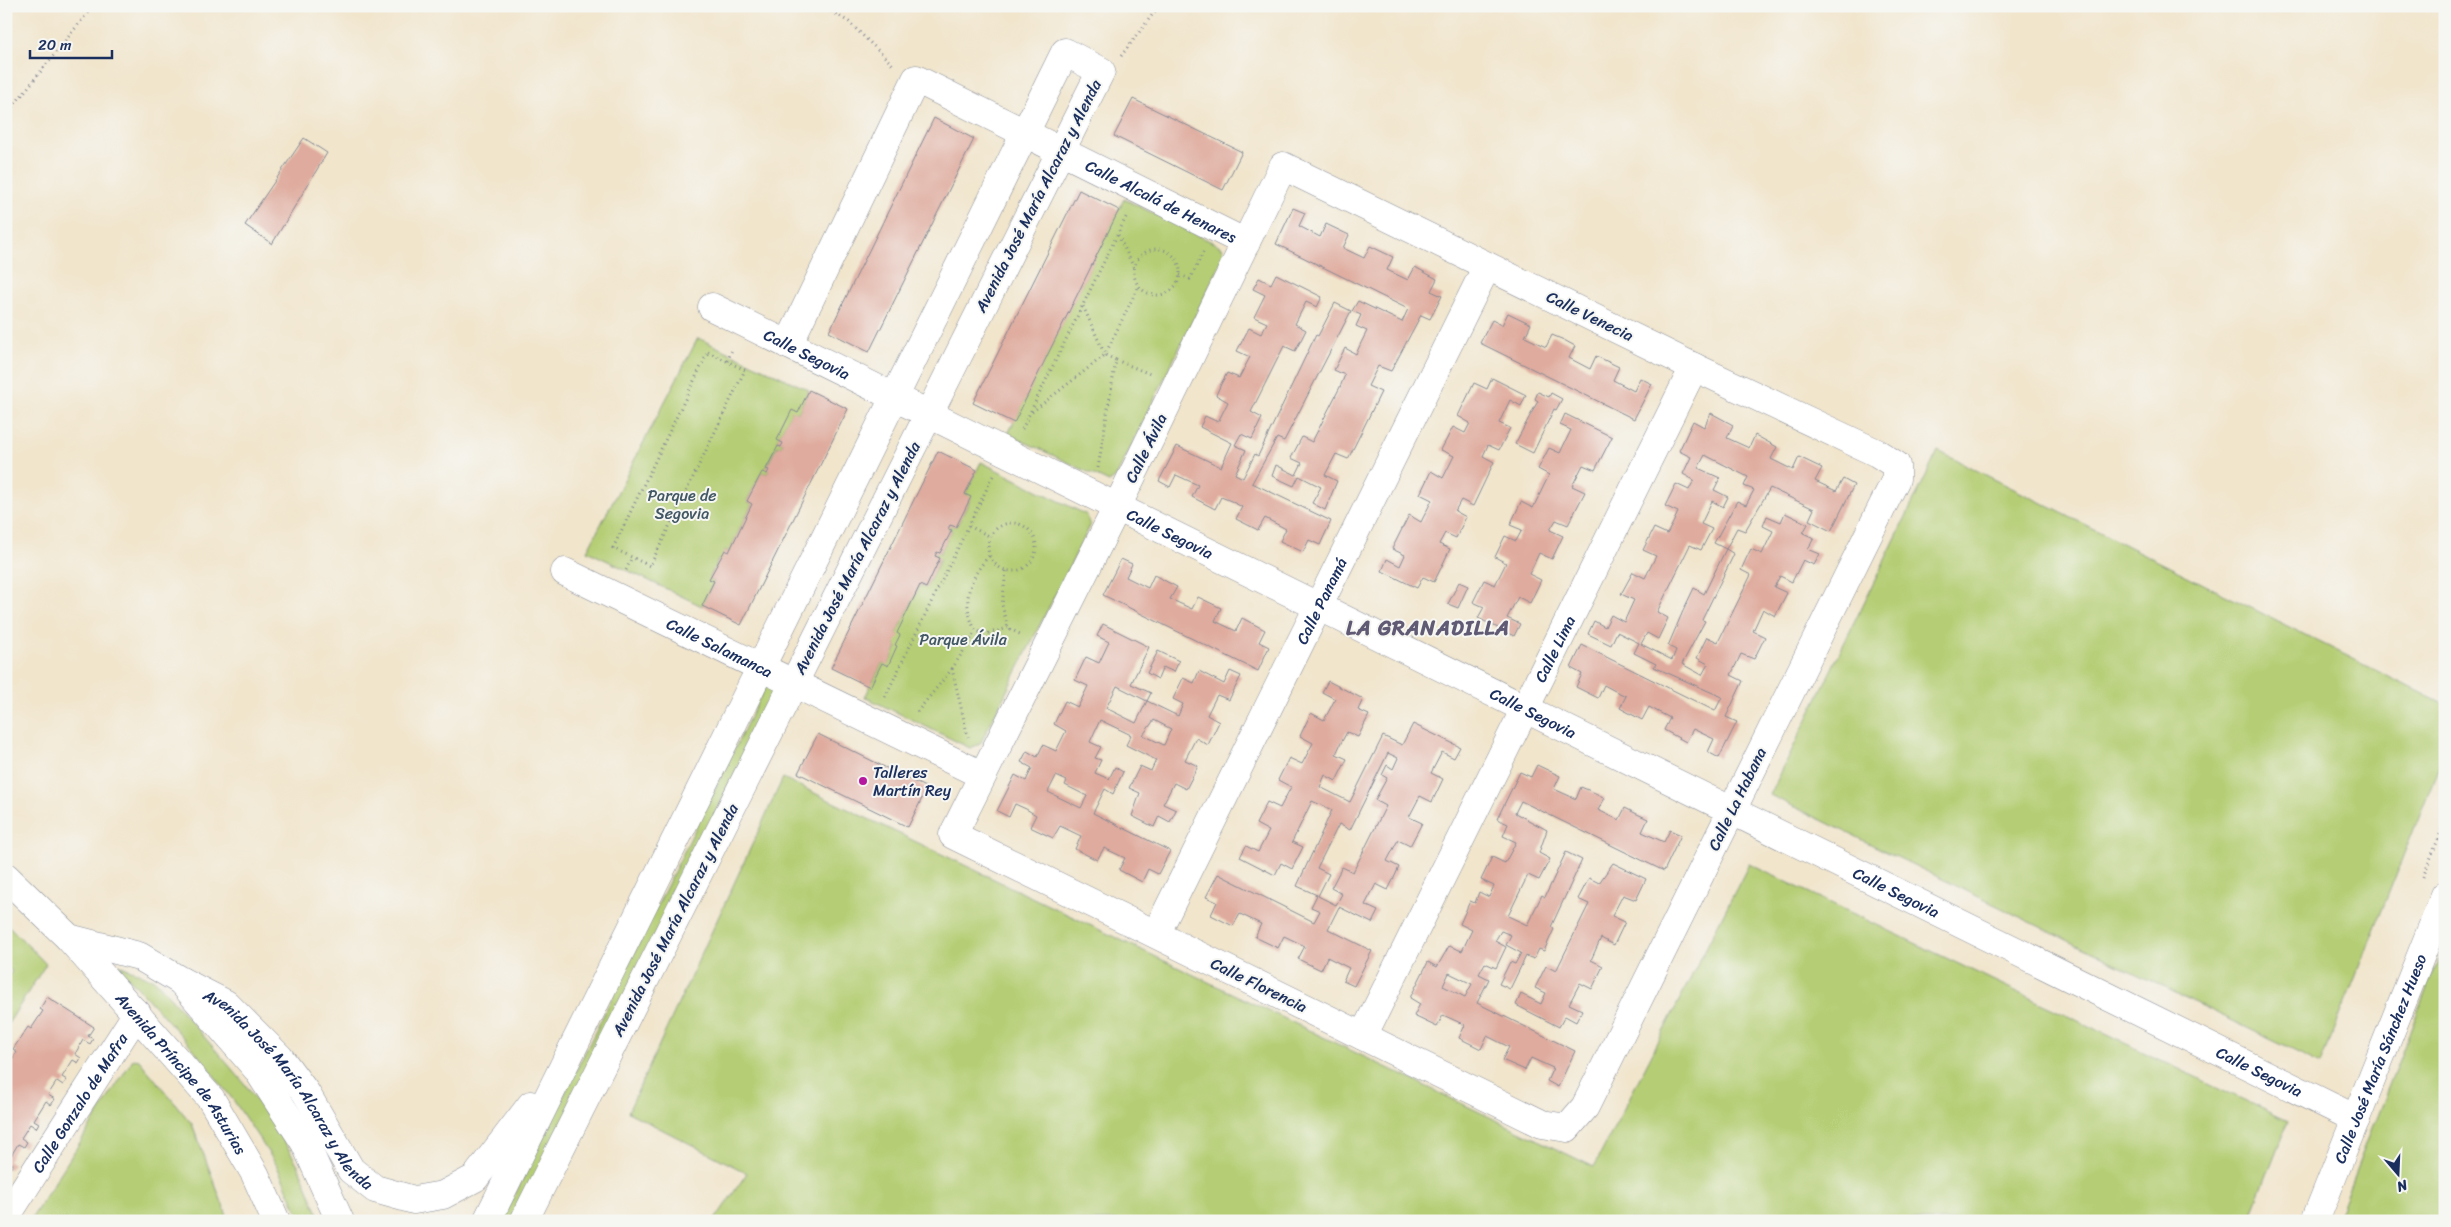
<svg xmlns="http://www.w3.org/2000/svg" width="2451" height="1227" font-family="Sriracha,sans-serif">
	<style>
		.green { fill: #b5ce74; stroke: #687e69 }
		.building { fill: #dfab9e; fill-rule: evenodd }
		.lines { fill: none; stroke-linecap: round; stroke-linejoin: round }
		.minor-casing { stroke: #868a95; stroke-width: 29 }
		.path { stroke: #868a95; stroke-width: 3; stroke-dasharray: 1 4; stroke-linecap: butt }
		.minor { stroke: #fff; stroke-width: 28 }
		.poi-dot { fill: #b5179e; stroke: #f6f6f2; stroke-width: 2 }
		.labels { text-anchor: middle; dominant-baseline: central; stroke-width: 4; stroke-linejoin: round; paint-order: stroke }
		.street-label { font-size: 16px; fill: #1b2f5e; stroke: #f6f6f2 }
		.park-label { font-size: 16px; fill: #425764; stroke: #f6f6f2 }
		.poi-label { font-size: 16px; fill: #1b2f5e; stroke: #f6f6f2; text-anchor: start }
		.district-label { font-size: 21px; font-weight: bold; letter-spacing: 1px; fill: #605a74; stroke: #f6f6f2 }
	</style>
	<rect width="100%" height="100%" fill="#f6f6f2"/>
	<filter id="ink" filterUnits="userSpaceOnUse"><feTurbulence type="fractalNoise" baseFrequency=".02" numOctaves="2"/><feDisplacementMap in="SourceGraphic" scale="10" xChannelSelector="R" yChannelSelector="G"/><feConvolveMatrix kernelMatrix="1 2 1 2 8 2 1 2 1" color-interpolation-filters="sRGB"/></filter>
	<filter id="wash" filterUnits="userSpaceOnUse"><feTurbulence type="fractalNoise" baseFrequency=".0096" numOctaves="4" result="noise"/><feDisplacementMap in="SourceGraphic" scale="20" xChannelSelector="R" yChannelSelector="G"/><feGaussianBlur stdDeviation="1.12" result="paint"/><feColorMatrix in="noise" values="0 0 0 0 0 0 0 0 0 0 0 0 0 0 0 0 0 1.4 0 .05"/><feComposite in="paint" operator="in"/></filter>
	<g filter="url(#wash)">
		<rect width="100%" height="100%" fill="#f1e5cc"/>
		<g class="green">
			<path d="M 1124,199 L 1222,247 L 1225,255 L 1116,477 L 1109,482 L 1008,434 Z"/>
			<path d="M 698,338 L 809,390 L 798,413 L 792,411 L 777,440 L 783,443 L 781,447 L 777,446 L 766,468 L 769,470 L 767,474 L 762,472 L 747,501 L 752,504 L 729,552 L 725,550 L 721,561 L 718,560 L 709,579 L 714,581 L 702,606 L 587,551 Z"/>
			<path d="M 1938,451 L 2445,705 L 2445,751 L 2321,1064 L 1770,795 Z"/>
			<path d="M 981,462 L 1087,515 L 1090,526 L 980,744 L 970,748 L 865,697 L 882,663 L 888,665 L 897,647 L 895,645 L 897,633 L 920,585 L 926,588 L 940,559 L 935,556 L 937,552 L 940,553 L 952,530 L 948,529 L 950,525 L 956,527 L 971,498 L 965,494 Z"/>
			<path d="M 767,683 L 777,688 L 515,1221 L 502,1221 Z"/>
			<path d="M 783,778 L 1594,1167 L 1749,864 L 2288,1121 L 2249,1221 L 714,1221 L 747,1173 L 628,1112 Z"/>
			<path d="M 6,923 L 46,964 L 6,1027 L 6,980 L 12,971 L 6,967 Z"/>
			<path d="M 2445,942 L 2445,1221 L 2336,1221 Z"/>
			<path d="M 115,963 L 156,981 L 244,1083 L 275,1126 L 298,1165 L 321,1221 L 302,1221 L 276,1164 L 234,1101 L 191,1046 Z"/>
			<path d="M 133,1059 L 139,1060 L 192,1124 L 229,1221 L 30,1221 Z"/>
		</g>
		<g id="blocks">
			<g class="building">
				<path d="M 1133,99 L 1242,152 L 1223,190 L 1114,136 Z"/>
				<path d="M 934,118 L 974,139 L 869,352 L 829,332 Z"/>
				<path d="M 304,138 L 327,153 L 272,244 L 245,225 Z"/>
				<path d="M 1079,190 L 1119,210 L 1014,423 L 973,403 Z"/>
				<path d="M 1293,208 L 1305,213 L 1299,226 L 1320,237 L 1326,224 L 1349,235 L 1343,248 L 1364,258 L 1370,246 L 1393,257 L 1387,270 L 1408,280 L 1415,267 L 1437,279 L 1431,291 L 1442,296 L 1430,319 L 1421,315 L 1391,371 L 1378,366 L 1368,386 L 1381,392 L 1359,437 L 1348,459 L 1336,454 L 1325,475 L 1337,481 L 1325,510 L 1312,503 L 1321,487 L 1299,476 L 1294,486 L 1272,476 L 1276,465 L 1296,475 L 1302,463 L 1291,458 L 1302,437 L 1312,442 L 1340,387 L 1345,375 L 1334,370 L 1345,348 L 1356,354 L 1361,343 L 1367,331 L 1356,326 L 1361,315 L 1352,311 L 1358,301 L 1402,322 L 1408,309 L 1276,244 Z"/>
				<path d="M 1276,274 L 1322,297 L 1317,307 L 1306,302 L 1295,324 L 1306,330 L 1301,340 L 1295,351 L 1284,346 L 1251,412 L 1262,418 L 1252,439 L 1241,434 L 1235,445 L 1246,450 L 1235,474 L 1243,478 L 1255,454 L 1258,456 L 1311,345 L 1316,335 L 1318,336 L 1335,303 L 1351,311 L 1284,441 L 1277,438 L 1252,483 L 1331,521 L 1320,545 L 1309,540 L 1303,552 L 1280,541 L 1286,529 L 1265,518 L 1258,530 L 1236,519 L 1242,507 L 1231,501 L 1221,497 L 1215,509 L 1192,497 L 1198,485 L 1176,475 L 1170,487 L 1159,481 L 1177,446 L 1221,467 L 1232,443 L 1200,427 L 1205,416 L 1218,422 L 1228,402 L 1216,395 L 1221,384 L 1227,373 L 1239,378 L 1250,357 L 1237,351 L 1249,328 L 1261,334 L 1267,323 L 1254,317 L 1265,295 L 1253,289 L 1259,278 L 1271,284 Z"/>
				<path d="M 1508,313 L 1531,324 L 1525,337 L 1546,347 L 1552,335 L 1564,340 L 1575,346 L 1569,358 L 1590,369 L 1596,356 L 1619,367 L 1613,380 L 1634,391 L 1640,378 L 1652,384 L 1634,419 L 1480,343 L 1492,320 L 1502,325 Z"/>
				<path d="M 1492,378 L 1526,395 L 1521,406 L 1510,400 L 1499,423 L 1510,428 L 1499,450 L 1488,445 L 1483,456 L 1494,462 L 1473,506 L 1461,500 L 1455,511 L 1466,517 L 1456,538 L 1445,533 L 1439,544 L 1450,549 L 1439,572 L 1434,582 L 1423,577 L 1417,588 L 1382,571 L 1387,559 L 1400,566 L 1405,555 L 1392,549 L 1409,515 L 1421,522 L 1432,500 L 1420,494 L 1431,471 L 1443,478 L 1454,456 L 1441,450 L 1453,427 L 1465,433 L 1470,423 L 1458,416 L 1474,383 L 1487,389 Z"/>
				<path d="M 809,390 L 848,409 L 741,625 L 702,606 L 714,581 L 709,579 L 725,550 L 729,552 L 752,504 L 747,501 L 762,472 L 767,474 L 769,470 L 766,469 L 778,446 L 781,447 L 783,443 L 777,440 L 792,410 L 798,413 Z"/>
				<path d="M 1538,392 L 1549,397 L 1551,393 L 1562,399 L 1556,410 L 1554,409 L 1533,453 L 1515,444 L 1538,401 L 1535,399 Z"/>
				<path d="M 1711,413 L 1733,425 L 1727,438 L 1749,448 L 1755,435 L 1777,447 L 1771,459 L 1793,470 L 1799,457 L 1822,468 L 1815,481 L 1836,491 L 1843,479 L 1854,485 L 1831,531 L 1809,520 L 1814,509 L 1770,488 L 1745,531 L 1737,528 L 1726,549 L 1734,554 L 1702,620 L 1705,621 L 1682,664 L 1702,675 L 1708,664 L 1697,658 L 1702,647 L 1707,637 L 1718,642 L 1751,575 L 1741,570 L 1746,559 L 1751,549 L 1762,554 L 1773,531 L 1763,526 L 1767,516 L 1781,522 L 1785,513 L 1808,524 L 1803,533 L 1814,538 L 1808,549 L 1820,554 L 1814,565 L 1803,560 L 1792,582 L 1780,576 L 1774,587 L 1787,593 L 1775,616 L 1763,609 L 1753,631 L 1765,637 L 1754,659 L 1741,654 L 1731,675 L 1743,681 L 1726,717 L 1737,722 L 1719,758 L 1708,752 L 1714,739 L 1693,729 L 1686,742 L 1664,730 L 1670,718 L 1649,707 L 1642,720 L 1620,708 L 1626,696 L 1615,691 L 1604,685 L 1598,698 L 1576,687 L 1582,674 L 1571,668 L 1582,645 L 1715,711 L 1722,697 L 1654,667 L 1656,664 L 1634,653 L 1639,643 L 1617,632 L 1611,645 L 1588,634 L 1594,621 L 1605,627 L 1611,615 L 1624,622 L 1634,600 L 1621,594 L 1633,572 L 1645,578 L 1656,556 L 1643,550 L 1654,528 L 1667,534 L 1673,523 L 1678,512 L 1665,506 L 1676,484 L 1689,490 L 1694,480 L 1683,474 L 1691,457 L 1679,451 L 1693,421 L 1704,427 ZM 1705,455 L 1748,477 L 1744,486 L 1754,490 L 1746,505 L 1737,501 L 1714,543 L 1726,549 L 1704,594 L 1694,588 L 1683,611 L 1668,646 L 1676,650 L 1672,660 L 1641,644 L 1647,633 L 1658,639 L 1668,618 L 1657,612 L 1690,545 L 1701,550 L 1712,529 L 1701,524 L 1712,501 L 1723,507 L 1728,497 L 1714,490 L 1720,478 L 1698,468 Z"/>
				<path d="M 1565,414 L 1612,437 L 1595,470 L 1583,465 L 1572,486 L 1585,492 L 1568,525 L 1556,520 L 1550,530 L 1563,536 L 1552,559 L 1539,553 L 1534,564 L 1529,574 L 1541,580 L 1530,603 L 1518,597 L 1507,618 L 1520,624 L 1514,636 L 1478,618 L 1484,607 L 1473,602 L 1484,580 L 1495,585 L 1506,563 L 1495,557 L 1505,536 L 1516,541 L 1522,530 L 1510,525 L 1521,502 L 1533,508 L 1549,475 L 1538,469 L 1549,448 L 1560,453 L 1571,430 L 1560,425 Z"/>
				<path d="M 938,451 L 977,470 L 965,494 L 971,497 L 956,527 L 950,525 L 948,529 L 952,530 L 940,553 L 937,552 L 935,556 L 940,558 L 926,588 L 920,585 L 897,633 L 900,635 L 895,645 L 897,646 L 888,666 L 882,663 L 870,687 L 831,668 Z"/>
				<path d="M 1121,559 L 1132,564 L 1126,577 L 1148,588 L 1154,575 L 1177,587 L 1170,599 L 1192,609 L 1198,597 L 1221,608 L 1215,621 L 1236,631 L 1242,618 L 1265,630 L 1259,642 L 1269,647 L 1258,671 L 1103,595 Z"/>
				<path d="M 1459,582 L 1468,586 L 1458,608 L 1448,604 Z"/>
				<path d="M 1103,624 L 1149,647 L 1131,684 L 1151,693 L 1147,701 L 1178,716 L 1183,704 L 1173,699 L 1183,678 L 1194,683 L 1199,671 L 1224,684 L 1230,671 L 1241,676 L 1229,700 L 1217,695 L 1207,715 L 1219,722 L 1208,745 L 1196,738 L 1185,760 L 1198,766 L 1186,789 L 1174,783 L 1163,804 L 1176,810 L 1170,822 L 1159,816 L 1154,827 L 1132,816 L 1140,793 L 1129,788 L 1140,766 L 1151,771 L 1156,760 L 1126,745 L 1131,735 L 1100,720 L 1090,742 L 1101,747 L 1095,758 L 1101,760 L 1095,773 L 1109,779 L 1115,767 L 1123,772 L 1113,794 L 1105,789 L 1093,813 L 1170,851 L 1158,874 L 1148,869 L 1142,882 L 1119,870 L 1125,858 L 1104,848 L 1097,860 L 1075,849 L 1081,836 L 1060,826 L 1053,838 L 1030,827 L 1036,815 L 1026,809 L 1015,804 L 1009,817 L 997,811 L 1015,775 L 1026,781 L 1032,768 L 1021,762 L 1027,751 L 1037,757 L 1043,745 L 1056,751 L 1066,731 L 1054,724 L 1065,701 L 1078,707 L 1088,686 L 1075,680 L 1086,657 L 1099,663 L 1109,642 L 1097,636 ZM 1117,686 L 1147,701 L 1136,723 L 1106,708 ZM 1154,720 L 1171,729 L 1164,745 L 1143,735 ZM 1056,776 L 1067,781 L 1065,785 L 1087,796 L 1081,808 L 1048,792 Z"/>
				<path d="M 1158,651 L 1179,661 L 1174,672 L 1163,667 L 1158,679 L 1147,673 Z"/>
				<path d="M 1328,681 L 1363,699 L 1358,710 L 1369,715 L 1358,737 L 1347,732 L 1341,743 L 1336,754 L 1347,759 L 1336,781 L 1325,775 L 1320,787 L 1350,802 L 1383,736 L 1402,745 L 1413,724 L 1460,747 L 1454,758 L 1442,752 L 1431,773 L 1443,779 L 1432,802 L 1420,796 L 1409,817 L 1422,823 L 1410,846 L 1398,840 L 1387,861 L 1399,867 L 1394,878 L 1388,890 L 1376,884 L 1365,905 L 1378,911 L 1372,923 L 1339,907 L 1328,929 L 1372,951 L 1354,986 L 1343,981 L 1349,968 L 1327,957 L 1321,970 L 1298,959 L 1305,946 L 1284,936 L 1278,948 L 1255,937 L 1261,924 L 1240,914 L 1233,926 L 1211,915 L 1217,902 L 1206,897 L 1218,874 L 1314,922 L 1320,911 L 1311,907 L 1317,895 L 1297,886 L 1332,810 L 1312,801 L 1292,842 L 1303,847 L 1292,869 L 1281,863 L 1275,875 L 1240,857 L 1246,846 L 1258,852 L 1269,831 L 1256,824 L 1267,802 L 1280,808 L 1291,787 L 1278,780 L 1289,758 L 1302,764 L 1313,743 L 1300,736 L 1311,713 L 1324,720 L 1330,709 L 1335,699 L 1322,692 ZM 1388,753 L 1398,758 L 1393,769 L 1387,765 L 1382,775 L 1387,778 L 1375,800 L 1386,806 L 1353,872 L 1342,867 L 1331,888 L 1342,894 L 1336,905 L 1318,896 L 1329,874 L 1317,868 L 1339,824 L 1350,830 Z"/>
				<path d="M 818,734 L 927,788 L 908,827 L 798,773 Z"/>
				<path d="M 1537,765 L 1560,776 L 1554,789 L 1576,799 L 1581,787 L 1593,792 L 1605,798 L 1598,810 L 1619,820 L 1625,808 L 1637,814 L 1648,819 L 1642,832 L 1664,842 L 1670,830 L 1681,835 L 1664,871 L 1521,801 L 1515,813 L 1547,830 L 1539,853 L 1550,859 L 1539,880 L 1528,875 L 1508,916 L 1527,925 L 1542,895 L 1545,897 L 1566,852 L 1582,860 L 1551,927 L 1554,929 L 1544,951 L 1539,949 L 1534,959 L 1526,956 L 1510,989 L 1499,984 L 1510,962 L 1515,964 L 1521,953 L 1506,945 L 1511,935 L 1501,931 L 1495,941 L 1506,947 L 1496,968 L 1485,963 L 1479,974 L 1489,979 L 1477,1003 L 1575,1051 L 1558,1087 L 1547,1081 L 1553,1068 L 1531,1058 L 1525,1070 L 1502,1060 L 1509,1047 L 1487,1036 L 1481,1049 L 1459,1038 L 1465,1025 L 1443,1015 L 1437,1027 L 1414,1016 L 1420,1004 L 1410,998 L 1428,962 L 1437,967 L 1449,946 L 1462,951 L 1472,930 L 1460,924 L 1470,901 L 1475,903 L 1479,892 L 1489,897 L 1494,886 L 1481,880 L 1492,857 L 1505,863 L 1516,842 L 1503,836 L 1508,824 L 1497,819 L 1520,772 L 1531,777 ZM 1449,973 L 1472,984 L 1465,997 L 1443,986 Z"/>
				<path d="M 1613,863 L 1646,879 L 1636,900 L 1623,895 L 1612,916 L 1625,922 L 1614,945 L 1601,938 L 1591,960 L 1603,966 L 1592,989 L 1580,983 L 1569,1004 L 1582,1010 L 1576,1022 L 1565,1016 L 1559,1027 L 1516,1005 L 1521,994 L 1541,1004 L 1546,993 L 1535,988 L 1546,966 L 1556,971 L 1583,916 L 1589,904 L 1578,899 L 1589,878 L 1599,883 Z"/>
				<path d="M 47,997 L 94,1027 L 88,1036 L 93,1039 L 90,1044 L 83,1040 L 75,1054 L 81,1058 L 78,1063 L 73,1060 L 62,1077 L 67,1080 L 63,1085 L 57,1081 L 48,1095 L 55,1099 L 51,1105 L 46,1101 L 34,1120 L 39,1123 L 36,1128 L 30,1124 L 21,1138 L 27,1142 L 24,1147 L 18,1144 L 8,1161 L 13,1164 L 10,1169 L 6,1167 L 6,1068 L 17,1052 L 13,1049 L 28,1027 L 31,1029 L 43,1011 L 40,1009 Z"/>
			</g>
		</g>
	</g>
	<g filter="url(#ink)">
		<use href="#blocks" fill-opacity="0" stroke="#868a95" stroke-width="1"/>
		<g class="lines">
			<defs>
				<g id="minor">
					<path d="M 1283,166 L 1694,367 L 1877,453 L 1896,465 L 1896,479 L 1585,1107 L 1567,1128 L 1542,1124 L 953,835 L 1117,507 Z"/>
					<path id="s1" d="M 712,307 L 2356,1119"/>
					<path id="s2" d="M 788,345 L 916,79 L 1246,243"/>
					<path id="s3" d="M 565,572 L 982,775"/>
					<path id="s4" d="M 6,877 L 69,938 L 211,1099 L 255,1174 L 276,1221"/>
					<path id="s5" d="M 1156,934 L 1487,266"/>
					<path d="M 69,938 L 139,956 L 181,981 L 257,1069 L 305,1143 L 340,1221"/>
					<path id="s6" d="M 181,981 L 226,1004 L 280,1058 L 306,1093 L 351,1170 L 375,1189 L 414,1200 L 443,1195 L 475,1178 L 531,1105"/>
					<path id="s7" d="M 1363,1036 L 1694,367"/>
					<path id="s8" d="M 6,1217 L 137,1013"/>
					<path d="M 487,1221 L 1065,52 L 1101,71 L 524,1221"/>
					<path id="s9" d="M 2315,1221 L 2445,895"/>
				</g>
			</defs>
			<use href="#minor" class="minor-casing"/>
			<g class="path">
				<path d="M 823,6 L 849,22 L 894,66"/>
				<path d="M 1121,56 L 1159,6"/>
				<path d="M 6,115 L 93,6"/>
				<path d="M 1118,235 L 1135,270"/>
				<circle cx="1157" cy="272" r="23"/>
				<path d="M 1180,275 L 1190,279 L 1204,251"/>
				<path d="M 708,352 L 745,370 L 650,566 L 613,548 Z"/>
				<path d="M 1116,360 L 1150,374"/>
				<path d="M 727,361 L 733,348"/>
				<path d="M 1032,412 L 1105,355 L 1083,306"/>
				<path d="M 1022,429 L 1127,215"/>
				<path d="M 1098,468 L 1116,360 L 1105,355 L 1139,285"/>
				<circle cx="1012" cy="547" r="24"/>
				<path d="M 969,526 L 991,537"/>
				<path d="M 989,556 C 969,578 960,603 976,631 L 986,634 L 1008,628"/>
				<path d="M 626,570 L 632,557"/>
				<path d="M 1006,571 L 1002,605 L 1008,628 L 1022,635"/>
				<path d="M 952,669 L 976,631"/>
				<path d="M 885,697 L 993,476"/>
				<path d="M 917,712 L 952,669 L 968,737"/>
				<path d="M 2423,877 L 2445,822"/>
			</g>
			<use href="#minor" class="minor"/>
		</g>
	</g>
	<circle class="poi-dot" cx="863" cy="781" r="5"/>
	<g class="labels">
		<g class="street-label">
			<text transform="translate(1038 196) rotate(-63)">Avenida José María Alcaraz y Alenda</text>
			<text stroke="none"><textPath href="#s2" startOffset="569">Calle Alcalá de Henares</textPath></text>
			<text transform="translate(1590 316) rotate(26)">Calle Venecia</text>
			<text stroke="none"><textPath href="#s1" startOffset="106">Calle Segovia</textPath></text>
			<text transform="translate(1146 448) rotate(-64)">Calle Ávila</text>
			<text stroke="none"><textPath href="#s1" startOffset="511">Calle Segovia</textPath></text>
			<text transform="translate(857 558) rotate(-63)">Avenida José María Alcaraz y Alenda</text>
			<text stroke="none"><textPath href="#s5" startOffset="372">Calle Panamá</textPath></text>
			<text stroke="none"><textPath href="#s3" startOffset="172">Calle Salamanca</textPath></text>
			<text stroke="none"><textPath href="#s7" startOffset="432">Calle Lima</textPath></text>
			<text stroke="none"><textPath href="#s1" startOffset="916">Calle Segovia</textPath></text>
			<text transform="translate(1737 799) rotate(-64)">Calle La Habana</text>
			<text stroke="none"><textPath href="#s1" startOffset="1321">Calle Segovia</textPath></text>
			<text transform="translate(675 920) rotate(-63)">Avenida José María Alcaraz y Alenda</text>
			<text transform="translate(1259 985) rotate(26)">Calle Florencia</text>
			<text stroke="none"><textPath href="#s9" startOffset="175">Calle José María Sánchez Hueso</textPath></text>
			<text stroke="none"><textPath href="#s1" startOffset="1726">Calle Segovia</textPath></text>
			<text stroke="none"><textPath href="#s4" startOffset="264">Avenida Príncipe de Asturias</textPath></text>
			<text stroke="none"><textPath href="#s6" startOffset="156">Avenida José María Alcaraz y Alenda</textPath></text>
			<text stroke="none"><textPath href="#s8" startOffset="136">Calle Gonzalo de Mafra</textPath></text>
		</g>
		<g class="park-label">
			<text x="682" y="495">Parque de<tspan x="682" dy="18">Segovia</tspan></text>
			<text x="963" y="639">Parque Ávila</text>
		</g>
		<g class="poi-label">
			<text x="873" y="772">Talleres<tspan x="873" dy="18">Martín Rey</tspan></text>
		</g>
		<g class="district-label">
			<text x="1428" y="628">LA GRANADILLA</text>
		</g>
	</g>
	<rect width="2451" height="1227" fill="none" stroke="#f6f6f2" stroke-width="25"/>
	<g transform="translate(2398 1174) rotate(161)" stroke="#f6f6f2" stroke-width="4" paint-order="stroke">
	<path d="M0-4L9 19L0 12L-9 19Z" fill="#1b2f5e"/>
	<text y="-8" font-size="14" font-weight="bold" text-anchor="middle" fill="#1b2f5e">N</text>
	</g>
	<path d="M30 50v8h82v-8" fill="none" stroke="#1b2f5e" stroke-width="2.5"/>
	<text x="38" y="50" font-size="15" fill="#1b2f5e" stroke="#f6f6f2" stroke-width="4" paint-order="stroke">20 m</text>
</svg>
